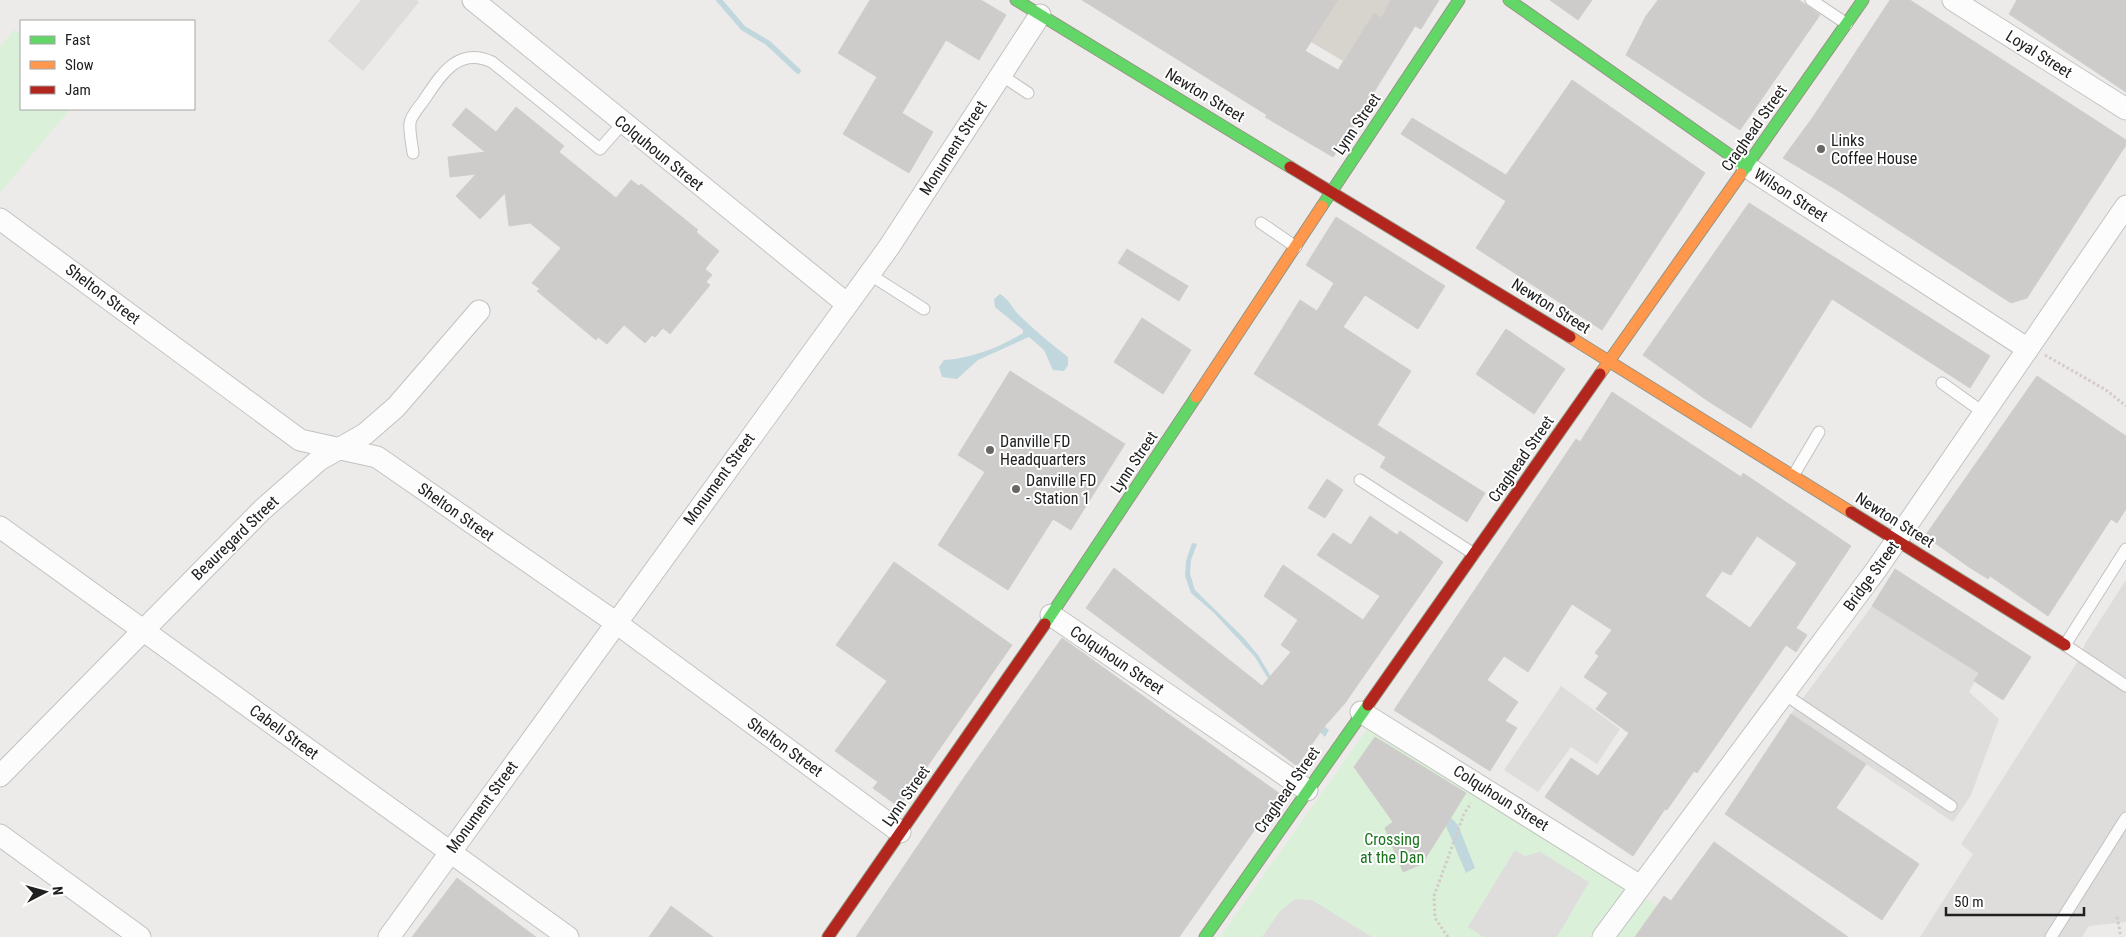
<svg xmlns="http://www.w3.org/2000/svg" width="2126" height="937" font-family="'Roboto Condensed',sans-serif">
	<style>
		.construction { fill: #d6d4cc }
		.park { fill: #daf0d9 }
		.parking { fill: #dedddc }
		.water { fill: #c0d7dd }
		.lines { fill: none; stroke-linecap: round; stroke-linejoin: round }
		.stream { stroke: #c0d7dd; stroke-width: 5.5 }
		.building { fill: #ceccca; stroke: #d0cdca; fill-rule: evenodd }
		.lane-casing { stroke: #c3c2c1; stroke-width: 13 }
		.street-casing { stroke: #c3c2c1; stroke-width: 23 }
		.fast-casing { stroke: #949583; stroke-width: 13 }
		.slow-casing { stroke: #949583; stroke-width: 13 }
		.jam-casing { stroke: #949583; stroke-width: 13 }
		.path { stroke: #d6cac9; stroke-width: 3; stroke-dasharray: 2.5 2.5; stroke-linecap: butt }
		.lane { stroke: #fcfcfc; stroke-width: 11 }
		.street { stroke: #fcfcfc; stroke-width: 21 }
		.fast { stroke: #63d668; stroke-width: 11 }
		.slow { stroke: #ff974d; stroke-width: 11 }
		.jam { stroke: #b3261e; stroke-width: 11 }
		.poi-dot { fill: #686766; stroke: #fff; stroke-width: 2 }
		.labels { text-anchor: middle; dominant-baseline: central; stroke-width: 4; stroke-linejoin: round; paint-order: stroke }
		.street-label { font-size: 16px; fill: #202020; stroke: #fff }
		.poi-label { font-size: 16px; fill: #202020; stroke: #fff; text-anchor: start }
		.park-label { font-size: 16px; fill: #19731d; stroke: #fff }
	</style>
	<rect width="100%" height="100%" fill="#edebe9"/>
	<path class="construction" d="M 1338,0 L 1391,0 L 1381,18 L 1374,13 L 1343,61 L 1311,42 Z"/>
	<g class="park">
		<path d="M 15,29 L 21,35 L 21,109 L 70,109 L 0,193 L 0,47 Z"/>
		<path d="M 1368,728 L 1657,906 L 1638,937 L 1220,937 Z"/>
	</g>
	<g class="parking">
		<path d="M 361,0 L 417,0 L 419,2 L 363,71 L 328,41 Z"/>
		<path d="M 2126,580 L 2126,922 L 2089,926 L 2082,937 L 1920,937 L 1973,854 L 1961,844 L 2076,664 L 2086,642 Z"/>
		<path d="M 1872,606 L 1979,673 L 1969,692 L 1999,719 L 1971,795 L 1953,822 L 1791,714 Z"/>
		<path d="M 1561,686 L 1620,729 L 1597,764 L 1571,747 L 1538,792 L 1504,770 Z"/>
		<path d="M 1515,850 L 1525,856 L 1540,852 L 1589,882 L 1557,937 L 1483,937 L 1468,927 Z"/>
		<path d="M 1295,899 L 1312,900 L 1372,937 L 1262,937 L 1280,911 Z"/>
	</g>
	<g class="water">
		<path d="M 1000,294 C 1009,299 1012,308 1019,315 C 1034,330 1051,344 1068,357 L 1068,365 L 1064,371 L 1053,370 L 1044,350 L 1029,337 L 978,360 L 957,379 L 942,377 L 939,367 L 944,360 C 970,359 1001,347 1023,333 L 1023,330 L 995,307 L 994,299 Z"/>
		<path d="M 1192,543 L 1197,544 L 1191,560 L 1190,574 L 1195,590 L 1243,637 L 1258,655 L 1276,685 L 1329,730 L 1325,737 L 1273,687 L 1255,657 L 1214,613 L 1191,593 L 1185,576 L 1186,561 Z"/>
		<path d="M 1451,818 L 1458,825 L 1475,868 L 1466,873 L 1446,826 Z"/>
	</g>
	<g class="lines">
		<path class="stream" d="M 719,0 L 743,28 L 768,43 L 798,71"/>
	</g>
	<g class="building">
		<path d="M 870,0 L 981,0 L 1006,15 L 979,60 L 946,40 L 902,113 L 933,132 L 909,173 L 843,134 L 877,77 L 838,53 Z"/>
		<path d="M 1082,0 L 1338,0 L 1305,51 L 1338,70 L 1374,13 L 1381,18 L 1391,0 L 1439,0 L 1421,29 L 1415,26 L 1374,92 L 1376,93 L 1333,157 L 1265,117 L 1267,115 Z"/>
		<path d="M 1550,0 L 1592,0 L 1578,20 Z"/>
		<path d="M 1658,0 L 1799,0 L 1820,15 L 1740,130 L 1626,55 L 1646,16 Z"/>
		<path d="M 1890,0 L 1910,0 L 2126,140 L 2126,145 L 2027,298 L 2011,303 L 1837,190 L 1783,158 L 1813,117 Z"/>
		<path d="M 2017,0 L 2126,0 L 2126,92 L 2009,14 Z"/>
		<path d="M 1572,80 L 1705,173 L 1602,330 L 1476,248 L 1506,201 L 1401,134 L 1412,118 L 1506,175 Z"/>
		<path d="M 516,107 L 564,146 L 559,152 L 616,198 L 631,180 L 639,186 L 641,184 L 698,230 L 696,232 L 719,251 L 705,269 L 712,275 L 706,282 L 710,285 L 670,334 L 663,328 L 655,337 L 652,335 L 645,343 L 624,325 L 607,344 L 598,337 L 596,340 L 537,291 L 540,289 L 532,283 L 561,248 L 530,223 L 509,226 L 505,193 L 480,219 L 456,196 L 476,174 L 450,177 L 448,157 L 485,152 L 452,125 L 466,108 L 496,132 Z"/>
		<path d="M 1749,203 L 1990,356 L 1970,388 L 1832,299 L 1751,428 L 1708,401 L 1643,355 Z"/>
		<path d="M 1336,217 L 1445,286 L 1418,329 L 1365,295 L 1343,327 L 1411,371 L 1377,425 L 1485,493 L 1467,522 L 1380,467 L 1386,457 L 1254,374 L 1300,300 L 1317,311 L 1334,283 L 1306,265 Z"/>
		<path d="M 1127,249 L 1188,286 L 1179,301 L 1118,263 Z"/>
		<path d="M 1142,318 L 1191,350 L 1163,394 L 1114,362 Z"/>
		<path d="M 1506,329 L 1565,369 L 1534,414 L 1476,374 Z"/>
		<path d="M 1010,371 L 1125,444 L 1071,530 L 1053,519 L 1008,590 L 938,545 L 985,472 L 958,455 Z"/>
		<path d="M 2037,376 L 2126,436 L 2126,509 L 2117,523 L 2111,519 L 2048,616 L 1990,576 L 1988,579 L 1969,567 L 1925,536 Z"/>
		<path d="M 1612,392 L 1741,477 L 1743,473 L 1851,546 L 1796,628 L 1807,635 L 1796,652 L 1786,645 L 1697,773 L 1694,771 L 1667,810 L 1665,809 L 1633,856 L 1545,797 L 1571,758 L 1598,776 L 1629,733 L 1596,709 L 1608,693 L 1584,677 L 1599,656 L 1595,653 L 1612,630 L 1572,604 L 1528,672 L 1504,656 L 1487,680 L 1518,702 L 1505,721 L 1517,728 L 1490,771 L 1394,710 L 1576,439 L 1580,442 ZM 1757,536 L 1797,563 L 1750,628 L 1705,596 L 1722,571 L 1731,575 Z"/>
		<path d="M 1327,479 L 1343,490 L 1325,518 L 1308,508 Z"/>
		<path d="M 1370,516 L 1397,535 L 1400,531 L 1443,562 L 1345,703 L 1323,728 L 1297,766 L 1086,608 L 1114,568 L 1262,686 L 1291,652 L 1281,645 L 1298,620 L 1264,596 L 1283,565 L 1363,620 L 1380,596 L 1317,555 L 1333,533 L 1351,545 Z"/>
		<path d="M 894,562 L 1012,645 L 899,807 L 873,788 L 878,782 L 835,751 L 887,681 L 836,645 Z"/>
		<path d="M 1895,569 L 2031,657 L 2003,700 L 1974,681 L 1979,673 L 1872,606 Z"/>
		<path d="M 1062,638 L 1280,794 L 1179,937 L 856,937 L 963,779 Z"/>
		<path d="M 1791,714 L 1866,764 L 1836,808 L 1919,864 L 1882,920 L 1725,814 Z"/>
		<path d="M 1375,737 L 1466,793 L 1422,864 L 1403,872 L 1385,828 L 1393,822 L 1354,767 Z"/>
		<path d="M 1714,842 L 1848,937 L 1635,937 L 1664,896 L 1671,901 Z"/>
		<path d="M 457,878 L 509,917 L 536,937 L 412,937 Z"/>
		<path d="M 671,906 L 713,937 L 649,937 Z"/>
	</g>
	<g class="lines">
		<defs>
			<g id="lane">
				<path d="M 1811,0 L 1847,24"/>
				<path d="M 1001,75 L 1028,93"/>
				<path d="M 413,153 C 412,144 409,132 410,123 C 411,115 420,106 424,100 C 441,75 458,46 492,62 L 600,149 L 623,123"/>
				<path d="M 1261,223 L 1296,247"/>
				<path d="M 869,274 L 924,309"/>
				<path d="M 1942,383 L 1984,413"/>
				<path d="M 1793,476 L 1819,432"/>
				<path d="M 1360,480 L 1474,554"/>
				<path d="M 2126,549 L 2065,645 L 2126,686"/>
				<path d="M 1784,694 L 1951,806"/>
				<path d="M 2051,937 L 2126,818"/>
			</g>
			<g id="street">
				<path d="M 473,0 L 847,304"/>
				<path d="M 1953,0 L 2126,109"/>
				<path d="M 1747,167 L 2028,349"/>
				<path d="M 0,219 L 300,440 L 377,457 L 615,622 L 900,832"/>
				<path d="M 0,527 L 568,937"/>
				<path d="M 1051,615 L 1307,790"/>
				<path d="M 1361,712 L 1640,886"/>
				<path d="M 0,776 L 262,510 L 319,460 L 365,434 L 396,407 L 479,311"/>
				<path d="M 0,835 L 140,937"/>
				<path d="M 389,937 L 889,247 L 1040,15"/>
				<path d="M 1603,937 L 1876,570 L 2126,206"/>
			</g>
			<g id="fast">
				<path d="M 1016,0 L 1290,167"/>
				<path d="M 1509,0 L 1747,167"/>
				<path d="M 1741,174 L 1863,0"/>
				<path d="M 1322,206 L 1459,0"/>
				<path d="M 1045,624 L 1196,397"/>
				<path d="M 1205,937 L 1368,705"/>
			</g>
			<g id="slow">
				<path d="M 1570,337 L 1851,512"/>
				<path d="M 1600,374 L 1741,174"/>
				<path d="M 1196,397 L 1322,206"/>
			</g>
			<g id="jam">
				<path d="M 1290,167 L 1570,337"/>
				<path d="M 1851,512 L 2065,645"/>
				<path d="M 1368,705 L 1600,374"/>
				<path d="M 828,937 L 1045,624"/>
			</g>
		</defs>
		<use href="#lane" class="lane-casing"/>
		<use href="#street" class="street-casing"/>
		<use href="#fast" class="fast-casing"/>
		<use href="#slow" class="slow-casing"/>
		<use href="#jam" class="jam-casing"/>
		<g class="path">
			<path d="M 2045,355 L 2106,390 L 2126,406"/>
			<path d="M 2117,917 L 2121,937"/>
			<path d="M 1448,937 L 1435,918 L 1434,896 L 1464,814 L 1471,803"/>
		</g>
		<use href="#lane" class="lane"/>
		<use href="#street" class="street"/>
		<use href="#fast" class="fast"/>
		<use href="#slow" class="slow"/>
		<use href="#jam" class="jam"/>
	</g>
	<g class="poi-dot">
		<circle cx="1821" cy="149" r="5"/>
		<circle cx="990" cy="450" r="5"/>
		<circle cx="1016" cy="489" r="5"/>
	</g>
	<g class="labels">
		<g class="street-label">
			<text transform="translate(2039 54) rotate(32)">Loyal Street</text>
			<text transform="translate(1205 95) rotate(31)">Newton Street</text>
			<text transform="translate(1357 124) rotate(-56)">Lynn Street</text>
			<text transform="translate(1754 128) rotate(-55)">Craghead Street</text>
			<text transform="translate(953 148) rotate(-57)">Monument Street</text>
			<text transform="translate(659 153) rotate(39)">Colquhoun Street</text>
			<text transform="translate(1791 195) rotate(33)">Wilson Street</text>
			<text transform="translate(103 294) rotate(37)">Shelton Street</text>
			<text transform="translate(1551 306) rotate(32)">Newton Street</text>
			<text transform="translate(1521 459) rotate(-55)">Craghead Street</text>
			<text transform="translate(1134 462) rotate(-56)">Lynn Street</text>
			<text transform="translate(719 479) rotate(-54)">Monument Street</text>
			<text transform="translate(456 512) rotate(35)">Shelton Street</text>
			<text transform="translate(1895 520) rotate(32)">Newton Street</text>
			<text transform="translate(235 538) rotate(-44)">Beauregard Street</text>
			<text transform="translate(1871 576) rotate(-54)">Bridge Street</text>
			<text transform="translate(1117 660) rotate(34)">Colquhoun Street</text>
			<text transform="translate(284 732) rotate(36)">Cabell Street</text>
			<text transform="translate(785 747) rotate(36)">Shelton Street</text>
			<text transform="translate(1287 790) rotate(-55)">Craghead Street</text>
			<text transform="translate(906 796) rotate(-55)">Lynn Street</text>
			<text transform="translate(1501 798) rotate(32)">Colquhoun Street</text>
			<text transform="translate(482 807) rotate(-54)">Monument Street</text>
		</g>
		<g class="poi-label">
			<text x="1831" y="140">Links<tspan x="1831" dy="18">Coffee House</tspan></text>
			<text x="1000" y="441">Danville FD<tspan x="1000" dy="18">Headquarters</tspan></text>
			<text x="1026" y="480">Danville FD<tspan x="1026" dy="18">- Station 1</tspan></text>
		</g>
		<g class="park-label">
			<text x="1392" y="839">Crossing<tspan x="1392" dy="18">at the Dan</tspan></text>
		</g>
	</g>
	<rect x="20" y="20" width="175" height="90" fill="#ffffff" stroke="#a6a6a6"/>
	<rect x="30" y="36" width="25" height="8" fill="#63d668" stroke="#a6a6a6"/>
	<text x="65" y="45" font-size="15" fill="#202020">Fast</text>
	<rect x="30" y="61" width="25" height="8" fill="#ff974d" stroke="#a6a6a6"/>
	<text x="65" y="70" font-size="15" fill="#202020">Slow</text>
	<rect x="30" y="86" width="25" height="8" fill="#b3261e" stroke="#a6a6a6"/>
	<text x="65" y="95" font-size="15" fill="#202020">Jam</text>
	<g transform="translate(45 892) rotate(84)" stroke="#ffffff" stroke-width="4" paint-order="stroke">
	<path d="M0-4L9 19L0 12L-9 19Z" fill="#202020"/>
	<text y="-8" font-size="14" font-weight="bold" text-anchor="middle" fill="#202020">N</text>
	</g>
	<path d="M1946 907v8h138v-8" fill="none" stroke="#202020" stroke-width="2.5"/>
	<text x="1954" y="907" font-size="15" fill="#202020" stroke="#ffffff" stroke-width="4" paint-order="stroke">50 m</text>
</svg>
